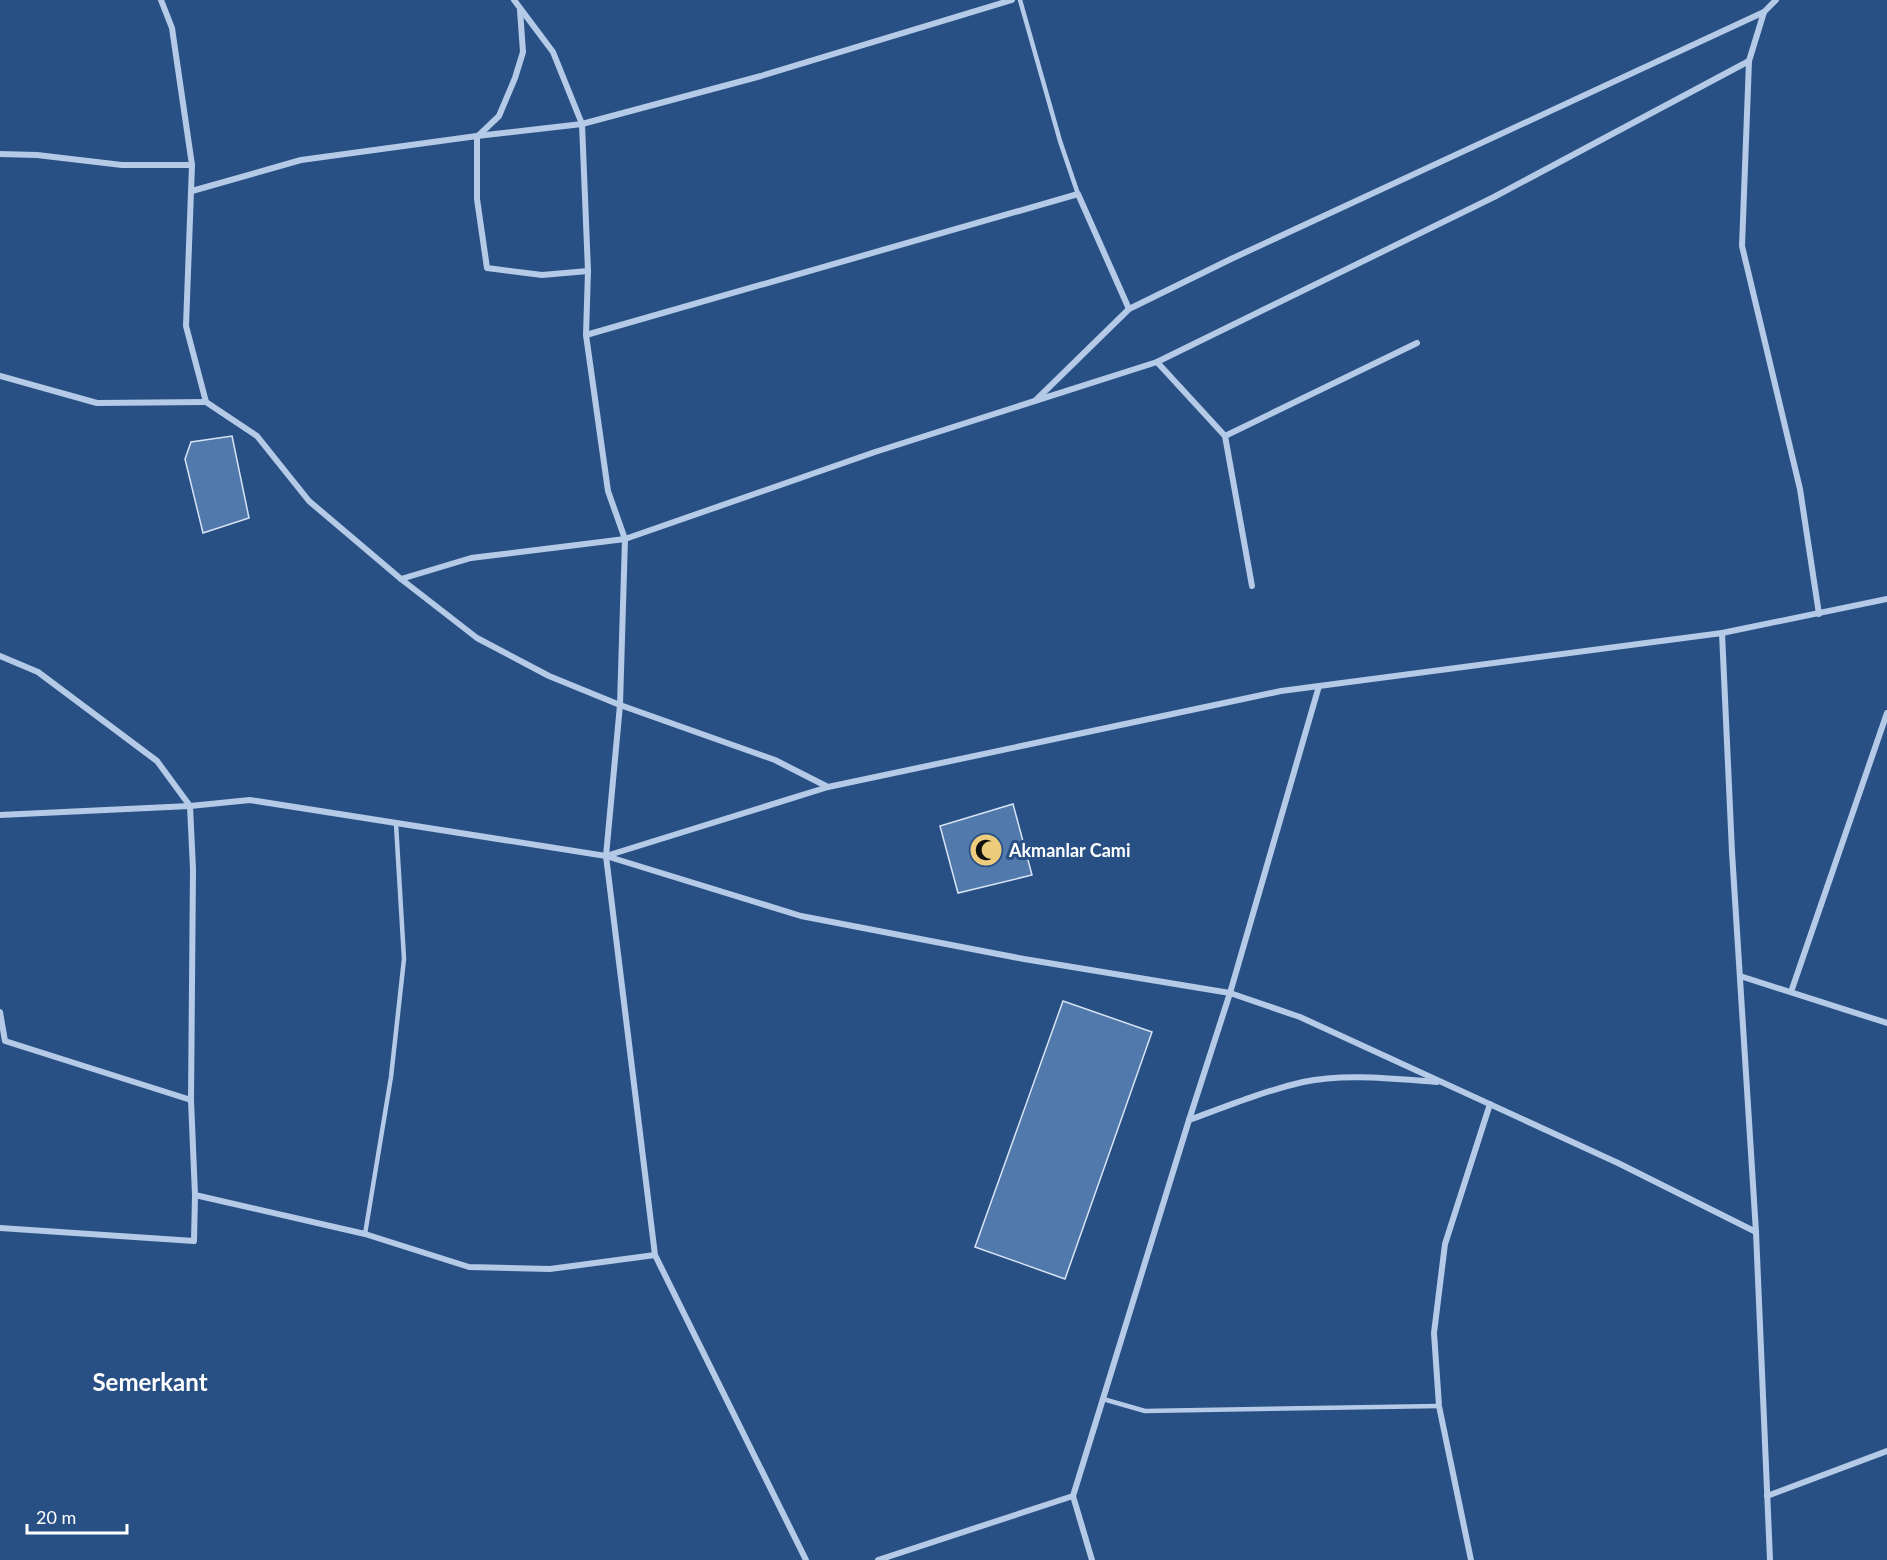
<svg xmlns="http://www.w3.org/2000/svg" width="1887" height="1560" font-family="Lato,sans-serif">
	<style>
		.building { fill: #5279ab; stroke: #d7e4f6; stroke-width: 1.5 }
		.lines { fill: none; stroke-linecap: round; stroke-linejoin: round }
		.service { stroke: #b4cae7; stroke-width: 4.5 }
		.minor { stroke: #b4cae7; stroke-width: 6 }
		.labels { text-anchor: middle; dominant-baseline: central; stroke-width: 6; stroke-linejoin: round; paint-order: stroke }
		.poi-label { font-size: 18px; font-weight: bold; fill: #fff; stroke: #295084; text-anchor: start }
		.district-label { font-size: 24px; font-weight: bold; fill: #fff; stroke: #295084 }
	</style>
	<rect width="100%" height="100%" fill="#295084"/>
	<g class="building">
		<path d="M 232,436 L 249,518 L 203,533 L 185,459 L 191,442 Z"/>
		<path d="M 1013,804 L 1032,875 L 958,893 L 940,826 Z"/>
		<path d="M 1063,1001 L 1152,1032 L 1065,1279 L 975,1247 Z"/>
	</g>
	<g class="lines">
		<g class="service">
			<path d="M 1020,0 L 1060,141 L 1078,194"/>
			<path d="M 365,1234 L 391,1077 L 404,959 L 396,824"/>
			<path d="M 1103,1399 L 1145,1411 L 1439,1406"/>
		</g>
		<g class="minor">
			<path d="M 161,0 L 172,28 L 192,165 L 186,326 L 206,402 L 257,436 L 309,501 L 401,579 L 477,638 L 549,676 L 620,705 L 775,760 L 828,787"/>
			<path d="M 514,0 L 553,52 L 582,124 L 588,271 L 586,335 L 608,491 L 625,539 L 620,705 L 606,856 L 655,1255 L 806,1560"/>
			<path d="M 1749,61 L 1742,246 L 1800,489 L 1819,614"/>
			<path d="M 477,136 L 582,124 L 761,76 L 1012,0"/>
			<path d="M 478,136 L 499,116 L 515,78 L 523,52 L 520,10"/>
			<path d="M 0,154 L 37,155 L 122,165 L 192,165"/>
			<path d="M 192,191 L 301,160 L 477,136 L 477,199 L 487,268 L 542,275 L 588,271"/>
			<path d="M 586,335 L 1078,194 L 1129,309"/>
			<path d="M 1157,362 L 1225,436 L 1252,586"/>
			<path d="M 0,376 L 97,403 L 206,402"/>
			<path d="M 1036,400 L 1129,309 L 1231,259 L 1764,12"/>
			<path d="M 1225,436 L 1417,343"/>
			<path d="M 401,579 L 471,558 L 625,539 L 875,452 L 1157,362 L 1494,197 L 1749,61 L 1764,12 L 1776,0"/>
			<path d="M 1722,633 L 1732,852 L 1756,1232 L 1770,1560"/>
			<path d="M 0,656 L 38,672 L 157,761 L 190,806 L 193,869 L 191,1100 L 195,1195 L 365,1234 L 469,1267 L 550,1269 L 655,1255"/>
			<path d="M 0,815 L 190,806 L 250,800 L 606,856 L 801,916 L 1024,959 L 1230,993 L 1300,1017 L 1618,1163 L 1756,1232"/>
			<path d="M 606,856 L 828,787 L 1281,691 L 1722,633 L 1887,599"/>
			<path d="M 1740,976 L 1887,1023"/>
			<path d="M 1791,992 L 1887,713"/>
			<path d="M 0,1012 L 5,1041 L 191,1100"/>
			<path d="M 1189,1120 C 1227,1106 1264,1091 1303,1082 C 1345,1073 1395,1079 1437,1082"/>
			<path d="M 0,1228 L 194,1241 L 195,1195"/>
			<path d="M 1073,1496 L 1092,1560"/>
			<path d="M 1767,1496 L 1887,1451"/>
			<path d="M 878,1560 L 1073,1496 L 1189,1120 L 1230,993 L 1319,686"/>
			<path d="M 1471,1560 L 1439,1406 L 1434,1333 L 1445,1244 L 1490,1104"/>
		</g>
	</g>
	<defs>
		<symbol id="mosque-disc" viewBox="-11 -11 22 22"><circle r="9.5" fill="#edcd7b" stroke="#295084"/><path d="M3.5-4.9A6 6 0 1 0 3.5 4.9A5 5 0 1 1 3.5-4.9Z" fill="#111"/></symbol>
	</defs>
	<g fill-rule="evenodd">
		<use href="#mosque-disc" x="967" y="831" width="38" height="38"/>
	</g>
	<g class="labels">
		<g class="poi-label">
			<text x="1009" y="850">Akmanlar Cami</text>
		</g>
		<g class="district-label">
			<text x="150" y="1381">Semerkant</text>
		</g>
	</g>
	<path d="M27 1524v9h100v-9" fill="none" stroke="#ffffff" stroke-width="3"/>
	<text x="36" y="1524" font-size="18" fill="#ffffff" stroke="#295084" stroke-width="4.5" paint-order="stroke">20 m</text>
</svg>
